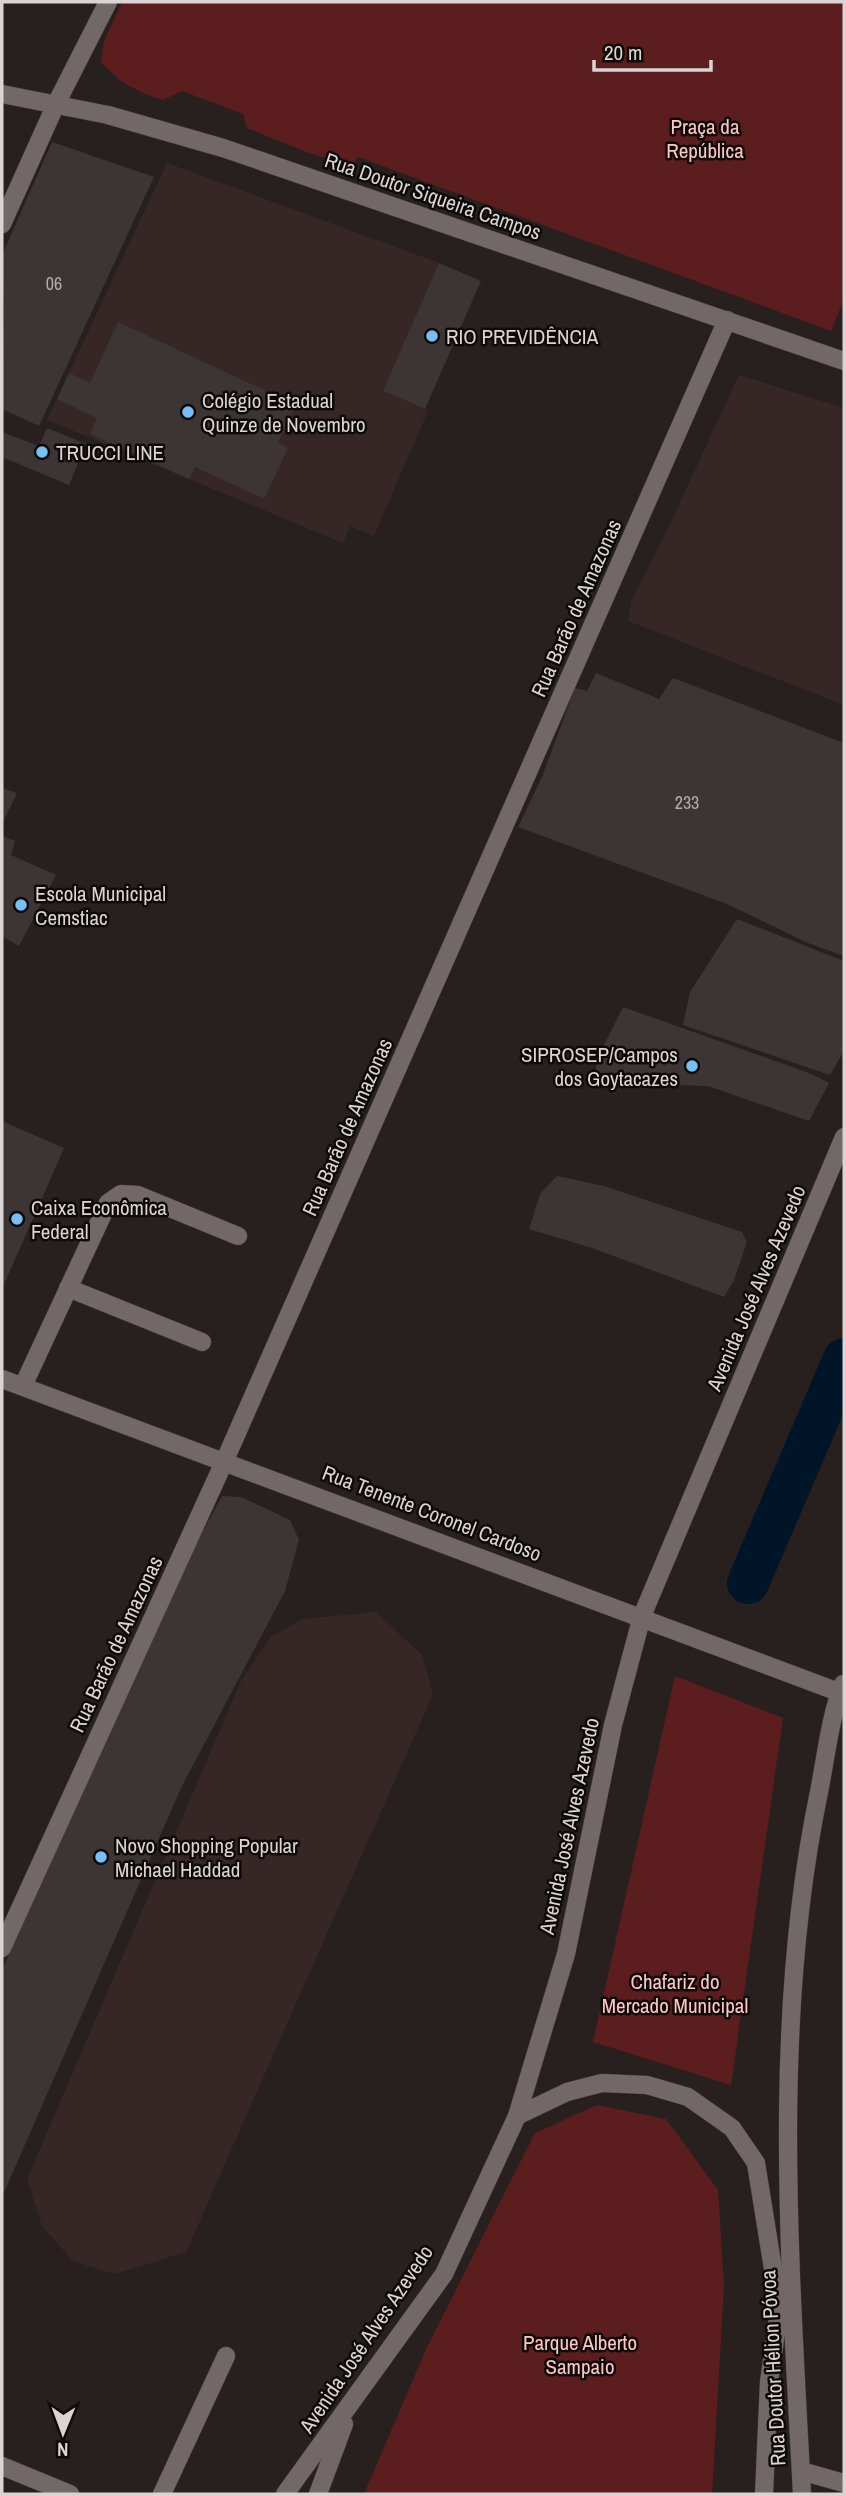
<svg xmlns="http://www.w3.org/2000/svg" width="846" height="2496" font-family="'Archivo Narrow',sans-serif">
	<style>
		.built { fill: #362726 }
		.green { fill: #5c1d1f }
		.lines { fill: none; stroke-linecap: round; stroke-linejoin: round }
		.canal { stroke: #001528; stroke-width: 42 }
		.building { fill: #3d3534 }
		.lane-casing { stroke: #453e3e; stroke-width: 19 }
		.street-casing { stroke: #453e3e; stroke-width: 19 }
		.secondary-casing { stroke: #453e3e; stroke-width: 19 }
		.lane { stroke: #726867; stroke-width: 18 }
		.street { stroke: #726867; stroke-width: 18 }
		.secondary { stroke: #726867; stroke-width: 18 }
		.poi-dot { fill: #76c0f7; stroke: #0e0a0a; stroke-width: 2.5 }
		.labels { text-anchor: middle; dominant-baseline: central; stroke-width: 5; stroke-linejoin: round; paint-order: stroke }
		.number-label { font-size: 18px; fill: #b3acac }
		.park-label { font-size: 21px; fill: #fdc6c3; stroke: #0e0a0a }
		.street-label { font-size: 21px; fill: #dad4d4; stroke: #0e0a0a }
		.poi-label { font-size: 21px; fill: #dad4d4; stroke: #0e0a0a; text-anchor: start }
	</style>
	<rect width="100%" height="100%" fill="#28201f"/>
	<g class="built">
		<path d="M 167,163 L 439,263 L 384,391 L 428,411 L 374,536 L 350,526 L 343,543 L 47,420 Z"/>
		<path d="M 739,375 L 844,408 L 844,705 L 628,621 L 631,601 L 662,541 Z"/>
		<path d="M 376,1612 L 422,1655 L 433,1694 L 186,2252 L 115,2274 L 73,2261 L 42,2226 L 27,2179 L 242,1679 L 271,1637 L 302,1619 Z"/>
	</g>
	<g class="green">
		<path d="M 122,2 L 844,2 L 844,299 L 831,331 L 358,157 L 352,166 L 306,152 L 247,128 L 243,114 L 182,91 L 163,100 C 138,92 119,83 101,62 L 104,41 Z"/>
		<path d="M 675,1676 L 783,1718 L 731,2085 L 593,2042 Z"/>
		<path d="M 597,2105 L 666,2119 L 718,2190 L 724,2286 L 712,2494 L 364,2494 L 427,2347 L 535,2133 Z"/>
	</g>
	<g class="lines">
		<path class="canal" d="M 748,1583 L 844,1359"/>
	</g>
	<g class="building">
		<path d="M 52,142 L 154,177 L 39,426 L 2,409 L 4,311 L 2,255 Z"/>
		<path d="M 439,263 L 481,281 L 425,409 L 383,391 Z"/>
		<path d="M 118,322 L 296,405 L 278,443 L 288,448 L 264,499 L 195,467 L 189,479 L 90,434 L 97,418 L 57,399 L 69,373 L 90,383 Z"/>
		<path d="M 47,428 L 86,444 L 69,485 L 2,457 L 2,432 L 39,446 Z"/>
		<path d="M 596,673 L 659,699 L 673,678 L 844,743 L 844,956 L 808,943 L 727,904 L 518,827 L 542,777 L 575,688 L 587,691 Z"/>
		<path d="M 2,788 L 17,793 L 2,824 Z"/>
		<path d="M 2,836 L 15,841 L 11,855 L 56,875 L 19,946 L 2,936 Z"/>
		<path d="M 737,919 L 844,961 L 844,1051 L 830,1075 L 683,1025 L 690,992 Z"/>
		<path d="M 623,1007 L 809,1073 L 829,1083 L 809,1121 L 708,1086 L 671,1085 L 596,1072 L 596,1061 Z"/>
		<path d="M 2,1121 L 64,1148 L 2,1289 Z"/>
		<path d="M 557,1176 L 604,1186 L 742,1232 L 747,1242 L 734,1280 L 724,1297 L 592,1248 L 529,1229 L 540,1194 Z"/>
		<path d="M 222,1496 L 241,1497 L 290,1520 L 299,1540 L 285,1591 L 181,1788 L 2,2197 L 2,1970 L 188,1559 Z"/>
	</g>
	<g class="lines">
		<defs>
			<g id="lane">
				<path d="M 68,1288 L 202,1342"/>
				<path d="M 23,1386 L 108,1203 L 121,1194 L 138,1195 L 238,1236"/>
				<path d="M 162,2494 L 226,2356"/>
			</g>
			<g id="street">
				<path d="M 2,94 L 108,115 L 223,148 L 844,361"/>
				<path d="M 2,224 L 56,104 L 108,2"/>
				<path d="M 2,1948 L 225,1460 L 727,320"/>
				<path d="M 2,2466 L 70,2494"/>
				<path d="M 801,2471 L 844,2483"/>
			</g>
			<g id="secondary">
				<path d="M 2,1379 L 844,1694"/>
				<path d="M 517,2116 L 567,2092 L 602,2083 L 647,2085 L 688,2097 L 732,2128 L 756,2163 L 779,2306"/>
				<path d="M 285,2494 L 444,2274 L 517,2116 L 566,1954 L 613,1725 L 642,1616 L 844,1137"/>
				<path d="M 318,2494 L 344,2424"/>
				<path d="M 764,2494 L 769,2382 L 781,2297"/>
				<path d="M 802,2494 C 790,2262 771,2022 819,1792 C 826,1757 830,1717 843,1684"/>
			</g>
		</defs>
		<use href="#lane" class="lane-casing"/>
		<use href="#street" class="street-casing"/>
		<use href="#secondary" class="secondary-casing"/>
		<use href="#lane" class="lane"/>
		<use href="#street" class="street"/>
		<use href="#secondary" class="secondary"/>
	</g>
	<g class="poi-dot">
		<circle cx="432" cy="336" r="7"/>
		<circle cx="188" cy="412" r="7"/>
		<circle cx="42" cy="452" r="7"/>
		<circle cx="21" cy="905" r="7"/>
		<circle cx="692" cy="1066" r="7"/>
		<circle cx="17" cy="1219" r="7"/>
		<circle cx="101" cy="1857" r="7"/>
	</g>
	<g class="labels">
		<g class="number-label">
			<text x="54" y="283">06</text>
			<text x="687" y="802">233</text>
		</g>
		<g class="park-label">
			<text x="705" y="126">Praça da<tspan x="705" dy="24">República</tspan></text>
			<text x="675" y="1981">Chafariz do<tspan x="675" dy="24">Mercado Municipal</tspan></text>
			<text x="580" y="2342">Parque Alberto<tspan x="580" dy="24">Sampaio</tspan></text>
		</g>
		<g class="street-label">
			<text transform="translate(433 196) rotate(19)">Rua Doutor Siqueira Campos</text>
			<text transform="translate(576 608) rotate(-66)">Rua Barão de Amazonas</text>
			<text transform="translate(347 1127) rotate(-66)">Rua Barão de Amazonas</text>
			<text transform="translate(756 1288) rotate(-67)">Avenida José Alves Azevedo</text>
			<text transform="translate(432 1513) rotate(21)">Rua Tenente Coronel Cardoso</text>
			<text transform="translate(116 1644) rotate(-65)">Rua Barão de Amazonas</text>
			<text transform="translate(569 1826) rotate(-78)">Avenida José Alves Azevedo</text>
			<text transform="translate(366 2339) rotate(-56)">Avenida José Alves Azevedo</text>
			<text transform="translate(773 2368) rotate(-93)">Rua Doutor Hélion Póvoa</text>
		</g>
		<g class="poi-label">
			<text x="446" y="336">RIO PREVIDÊNCIA</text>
			<text x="202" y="400">Colégio Estadual<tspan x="202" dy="24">Quinze de Novembro</tspan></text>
			<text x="56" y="452">TRUCCI LINE</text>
			<text x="35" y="893">Escola Municipal<tspan x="35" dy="24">Cemstiac</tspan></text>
			<text x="678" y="1054" text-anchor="end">SIPROSEP/Campos<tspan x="678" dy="24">dos Goytacazes</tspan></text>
			<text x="31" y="1207">Caixa Econômica<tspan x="31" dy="24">Federal</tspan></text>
			<text x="115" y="1845">Novo Shopping Popular<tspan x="115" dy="24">Michael Haddad</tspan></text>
		</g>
	</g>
	<rect width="846" height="2496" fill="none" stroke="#dad4d4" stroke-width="7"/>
	<g transform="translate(63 2433) rotate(181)" stroke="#0e0a0a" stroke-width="5" paint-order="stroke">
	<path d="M0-5L12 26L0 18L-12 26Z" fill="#dad4d4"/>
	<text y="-10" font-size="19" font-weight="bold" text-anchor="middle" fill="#dad4d4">N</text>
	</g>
	<path d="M594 60v10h117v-10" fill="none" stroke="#dad4d4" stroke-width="3.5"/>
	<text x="604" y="60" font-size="21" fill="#dad4d4" stroke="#0e0a0a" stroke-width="5" paint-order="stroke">20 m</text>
</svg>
